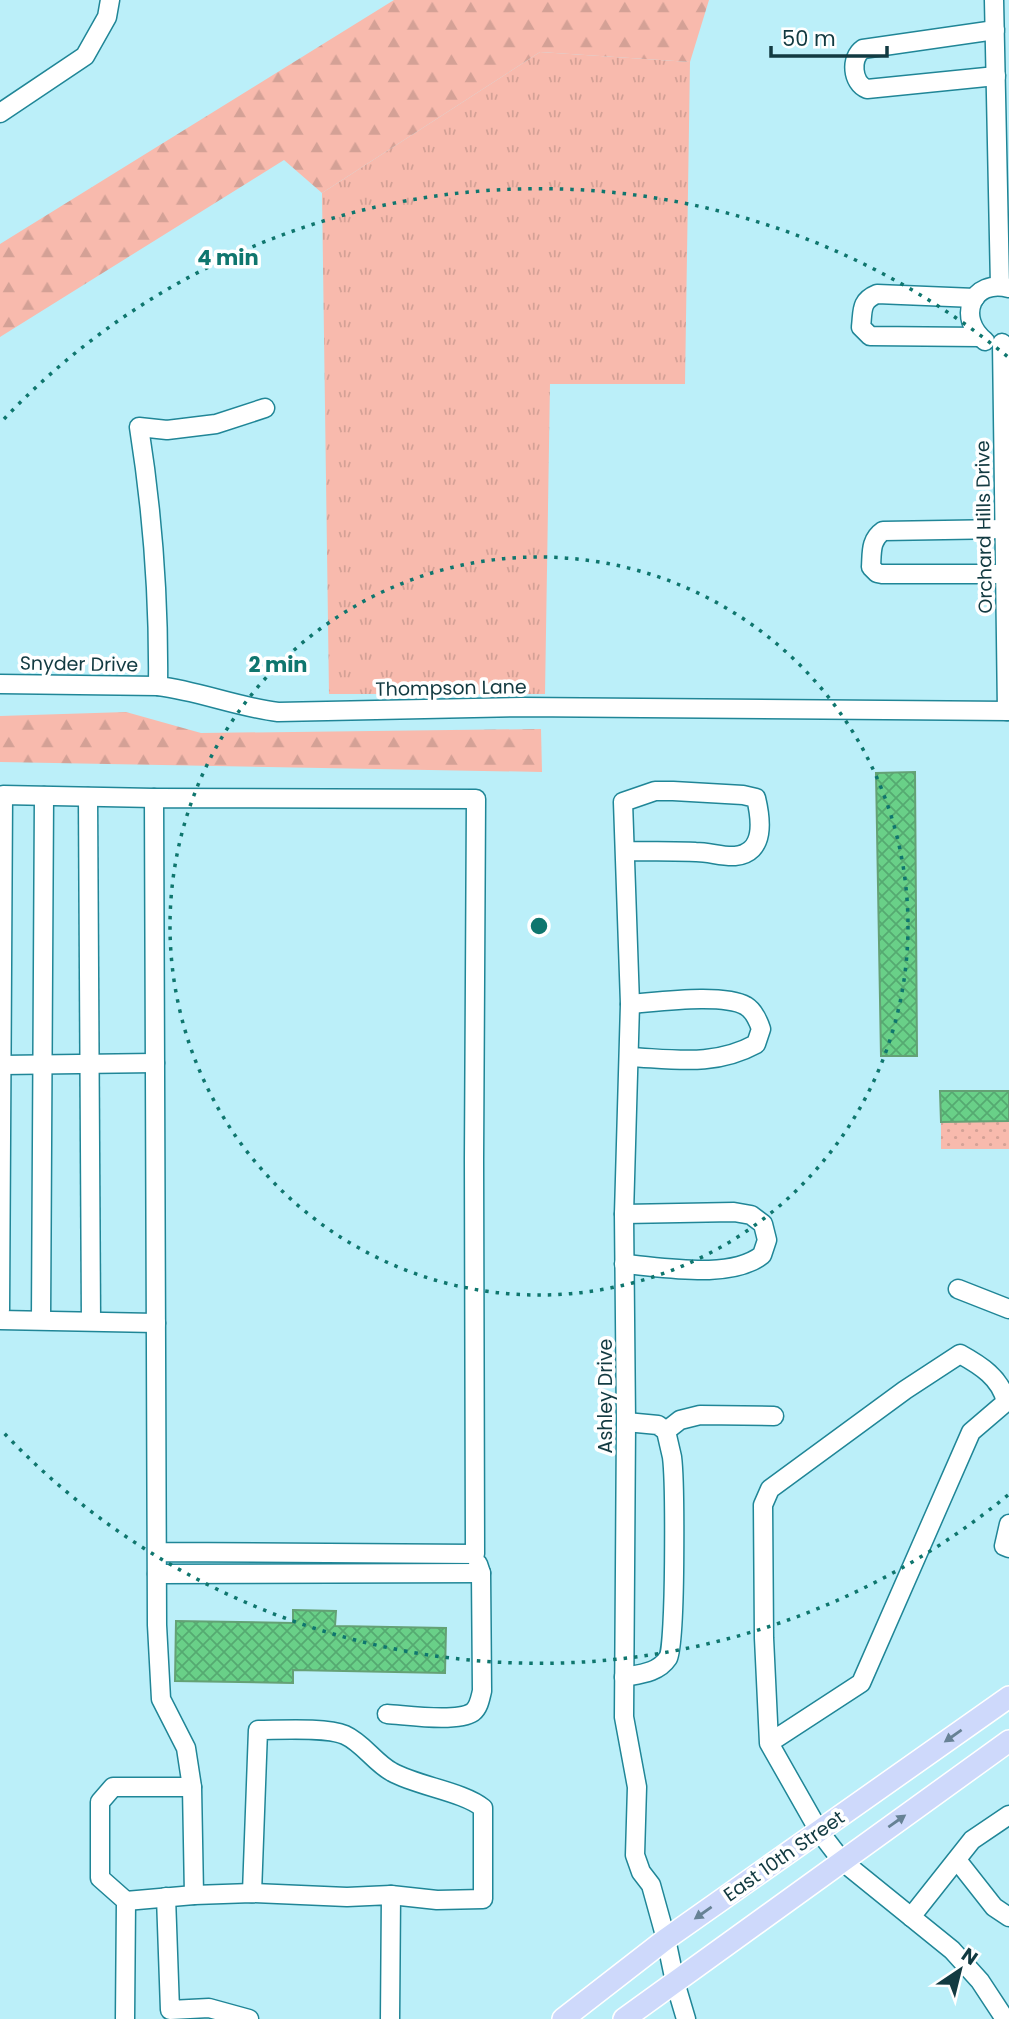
<svg xmlns="http://www.w3.org/2000/svg" width="1009" height="2019" font-family="Poppins,sans-serif">
	<style>
		.grass { fill: url(#grass-tufts) }
		.forest { fill: url(#forest-firs) }
		.park { fill: url(#park-dots) }
		.building { fill: url(#building-cross-hatch); stroke: #64a175; stroke-width: 2 }
		.lines { fill: none; stroke-linecap: round; stroke-linejoin: round }
		.minor-casing { stroke: #208697; stroke-width: 21 }
		.major-casing { stroke: #fff; stroke-width: 24 }
		.minor { stroke: #fff; stroke-width: 18 }
		.major { stroke: #ced9fb; stroke-width: 21 }
		.oneway { fill: #678295 }
		.ring { fill: none; stroke: #0f766e; stroke-width: 3.5; stroke-dasharray: 3.5 7 }
		.labels { text-anchor: middle; dominant-baseline: central; stroke-width: 7; stroke-linejoin: round; paint-order: stroke }
		.street-label { font-size: 19px; fill: #123a41; stroke: #fff }
		.centre { fill: #0f766e; stroke: #fff; stroke-width: 3.5 }
		.ring-label { font-size: 21px; text-anchor: middle; font-weight: bold; fill: #0f766e; stroke: #fff; stroke-width: 7; stroke-linejoin: round; paint-order: stroke }
	</style>
	<defs>
		<pattern id="grass-tufts" width="24" height="20" patternUnits="userSpaceOnUse" patternTransform="scale(1.75)"><rect width="24" height="20" fill="#f8baad"/><path d="M3 7l-1-3M5 7V3M7 7l1-3M15 17l-1-3M17 17v-4M19 17l1-3" fill="none" stroke="#d4a196"/></pattern>
		<pattern id="forest-firs" width="22" height="20" patternUnits="userSpaceOnUse" patternTransform="scale(1.75)"><rect width="22" height="20" fill="#f8baad"/><path d="M5 1l3.5 6h-7zM16 11l3.5 6h-7z" fill="#d4a196"/></pattern>
		<pattern id="park-dots" width="8" height="8" patternUnits="userSpaceOnUse" patternTransform="scale(1.75)"><rect width="8" height="8" fill="#f8baad"/><path d="M2 2h.1M6 6h.1" fill="none" stroke="#d4a196" stroke-width="1.8" stroke-linecap="round"/></pattern>
		<pattern id="building-cross-hatch" width="8" height="8" patternUnits="userSpaceOnUse" patternTransform="scale(1.75)"><rect width="8" height="8" fill="#69d088"/><path d="M0 0l8 8M0 8l8-8" fill="none" stroke="#55aa71"/></pattern>
	</defs>
	<rect width="100%" height="100%" fill="#bbeff9"/>
	<path class="grass" d="M 540,52 L 690,62 L 685,384 L 550,384 L 545,694 L 329,694 L 322,193 Z"/>
	<g class="forest">
		<path d="M 394,0 L 709,0 L 690,62 L 540,52 L 322,193 L 284,160 L 0,337 L 0,244 Z"/>
		<path d="M 126,712 L 201,733 L 541,729 L 542,772 L 0,762 L 0,716 Z"/>
	</g>
	<path class="park" d="M 1009,1121 L 1009,1149 L 941,1149 L 941,1122 Z"/>
	<g class="building">
		<path d="M 915,772 L 917,1056 L 881,1056 L 876,773 Z"/>
		<path d="M 940,1091 L 1009,1091 L 1009,1121 L 941,1122 Z"/>
		<path d="M 293,1610 L 336,1611 L 335,1626 L 446,1628 L 445,1673 L 293,1670 L 293,1683 L 175,1681 L 176,1621 L 293,1623 Z"/>
	</g>
	<g class="lines">
		<defs>
			<g id="minor">
				<path d="M 994,0 L 1000,286"/>
				<path d="M 995,30 L 863,49 C 850,58 852,83 867,89 L 996,76"/>
				<path d="M 0,113 L 85,56 L 107,17 L 110,0"/>
				<path d="M 975,298 L 877,294 C 860,301 863,311 861,327 L 870,336 L 980,337"/>
				<path d="M 985,341 C 956,318 972,278 1009,288"/>
				<path d="M 1002,343 L 1007,711"/>
				<path d="M 265,408 L 216,424 L 167,430 L 139,427 C 152,509 159,603 158,686 C 199,691 237,707 278,712 L 522,707 L 1009,711"/>
				<path d="M 1005,529 L 883,531 C 870,540 872,553 871,567 L 877,573 L 882,574 L 1006,574"/>
				<path d="M 0,684 L 158,686"/>
				<path d="M 88,797 L 91,1321"/>
				<path d="M 625,851 C 649,851 672,851 696,852 C 709,852 723,857 735,856 C 766,853 761,819 756,798 L 743,795 L 673,791 L 655,791 L 623,802 L 630,1004 L 624,1214 L 626,1422 L 624,1717 L 637,1787 L 635,1855 L 641,1872 L 651,1885 L 666,1939 L 675,1982 L 686,2019"/>
				<path d="M 629,1057 C 674,1059 714,1067 756,1044 L 761,1029 C 758,1020 754,1011 746,1006 C 723,993 658,1002 630,1004"/>
				<path d="M 2,1065 L 155,1063"/>
				<path d="M 624,1214 L 734,1212 L 751,1215 L 763,1224 L 767,1240 L 762,1255 C 730,1280 664,1267 624,1264"/>
				<path d="M 958,1289 L 1009,1309"/>
				<path d="M 0,1310 L 3,795 L 154,798"/>
				<path d="M 0,1320 L 156,1323"/>
				<path d="M 41,1320 L 44,796"/>
				<path d="M 666,1431 L 680,1420 L 700,1415 L 774,1416"/>
				<path d="M 1009,1524 L 1004,1546 L 1009,1548"/>
				<path d="M 157,1574 L 481,1573"/>
				<path d="M 624,1677 C 640,1674 658,1673 668,1658 C 676,1646 675,1480 672,1457 C 670,1448 668,1440 666,1431 L 658,1425 L 626,1422"/>
				<path d="M 387,1714 C 406,1715 457,1723 473,1712 C 479,1707 480,1699 482,1691 L 481,1573 L 478,1564"/>
				<path d="M 769,1743 L 861,1683 L 971,1432 L 1006,1402 C 1001,1378 980,1365 960,1354 L 905,1390 L 770,1489 L 763,1505 L 764,1638 L 769,1743 L 819,1831 L 842,1861 L 952,1950 L 980,1981 L 1005,2019"/>
				<path d="M 192,1787 L 194,1895"/>
				<path d="M 957,1860 L 994,1907 L 1009,1917"/>
				<path d="M 252,1893 L 258,1730 C 280,1730 326,1727 345,1735 C 363,1743 375,1763 392,1772 C 417,1786 464,1792 483,1808 L 483,1899 L 437,1900 L 391,1895"/>
				<path d="M 166,1897 L 170,2010 L 209,2008 L 249,2019"/>
				<path d="M 126,1901 L 194,1895 L 252,1893 L 347,1897 L 391,1895 L 390,2019"/>
				<path d="M 911,1917 L 972,1840 L 1009,1815"/>
				<path d="M 125,2019 L 126,1901 L 100,1878 L 100,1802 L 113,1787 L 192,1787 L 186,1748 L 161,1699 L 157,1625 L 154,798 L 476,799 L 474,1159 L 475,1554 L 157,1552"/>
			</g>
			<g id="major">
				<path d="M 563,2019 L 666,1939 L 1009,1697"/>
				<path d="M 624,2019 L 1009,1741"/>
			</g>
		</defs>
		<use href="#minor" class="minor-casing"/>
		<use href="#major" class="major-casing"/>
		<use href="#minor" class="minor"/>
		<use href="#major" class="major"/>
	</g>
	<defs><path id="oneway-solid" d="M-6-.8H1V-3.2L6.5 0L1 3.2V.8H-6Z" transform="scale(1.75)"/></defs>
	<g class="oneway">
		<use href="#oneway-solid" transform="translate(953 1736) rotate(145)"/>
		<use href="#oneway-solid" transform="translate(897 1821) rotate(-35)"/>
		<use href="#oneway-solid" transform="translate(703 1913) rotate(145)"/>
	</g>
	<g class="ring">
		<circle cx="539" cy="926" r="369"/>
		<path d="M1008 1495A737 737 0 0 1 4 1433M4 419A737 737 0 0 1 1008 357"/>
	</g>
	<g class="labels">
		<g class="street-label">
			<text transform="translate(984 527) rotate(-91)">Orchard Hills Drive</text>
			<text transform="translate(79 664) rotate(1)">Snyder Drive</text>
			<text transform="translate(451 688) rotate(-1)">Thompson Lane</text>
			<text transform="translate(605 1396) rotate(-90)">Ashley Drive</text>
			<text transform="translate(784 1856) rotate(-35)">East 10th Street</text>
		</g>
	</g>
	<circle cx="539" cy="926" r="10" class="centre"/>
	<g class="ring-label">
		<text x="228" y="265">4 min</text>
		<text x="278" y="672">2 min</text>
	</g>
	<g transform="translate(960 1970) rotate(35)" stroke="#ffffff" stroke-width="5" paint-order="stroke">
	<path d="M0-5L12 26L0 18L-12 26Z" fill="#123a41"/>
	<text y="-10" font-size="19" font-weight="bold" text-anchor="middle" fill="#123a41">N</text>
	</g>
	<path d="M771 46v10h116v-10" fill="none" stroke="#123a41" stroke-width="3.5"/>
	<text x="782" y="46" font-size="21" fill="#123a41" stroke="#ffffff" stroke-width="5" paint-order="stroke">50 m</text>
</svg>
